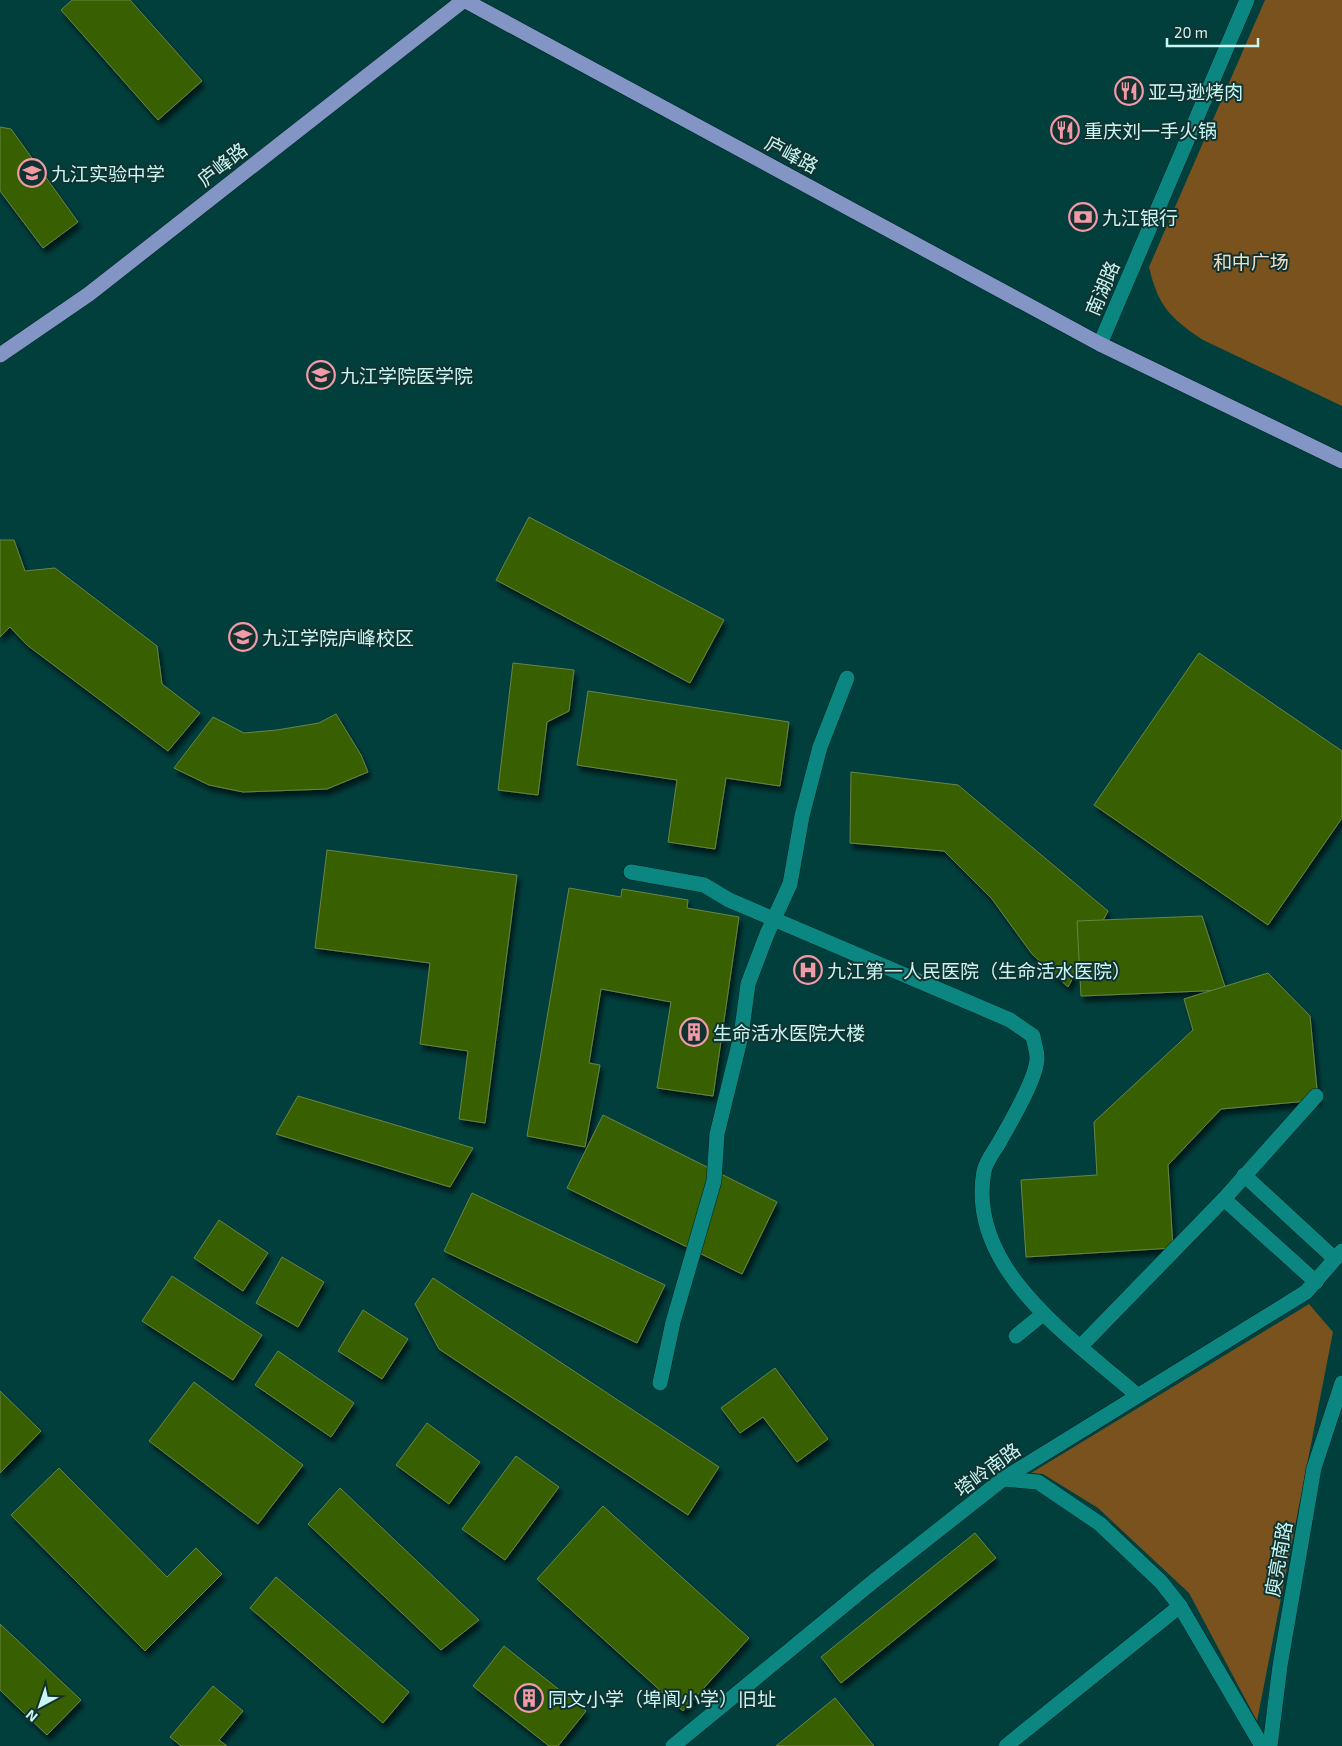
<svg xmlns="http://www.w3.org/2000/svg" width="1342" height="1746" font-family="'Exo 2','Noto Sans SC',sans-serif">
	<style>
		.green { fill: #79521e }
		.building { fill: #395e00; stroke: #678548; filter: url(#shadow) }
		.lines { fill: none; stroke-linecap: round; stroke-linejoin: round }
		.minor-casing { stroke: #022322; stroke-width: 16 }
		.major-casing { stroke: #022322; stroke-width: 16 }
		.minor { stroke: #0c8681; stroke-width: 15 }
		.major { stroke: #8295c5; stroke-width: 15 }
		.labels { text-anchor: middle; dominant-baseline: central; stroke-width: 4; stroke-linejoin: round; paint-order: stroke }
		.poi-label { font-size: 19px; fill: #c8f6f3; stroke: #123230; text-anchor: start }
		.street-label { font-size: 19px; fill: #c8f6f3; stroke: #123230 }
		.park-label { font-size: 19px; fill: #f1dec8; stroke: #123230 }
	</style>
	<defs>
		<filter id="shadow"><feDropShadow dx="3" dy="5.5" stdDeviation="2.5" flood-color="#0009"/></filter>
	</defs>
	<rect width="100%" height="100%" fill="#013f3d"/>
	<g class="green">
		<path d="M 1265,0 L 1342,0 L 1342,406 L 1203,340 C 1170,318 1158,306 1149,267 Z"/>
		<path d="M 1309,1304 L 1333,1332 L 1257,1721 L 1189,1593 L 1098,1508 L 1043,1474 L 1031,1473 Z"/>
	</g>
	<g class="building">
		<path d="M 72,0 L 130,0 L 202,81 L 158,120 L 61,10 Z"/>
		<path d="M 0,127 L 11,129 L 78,222 L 43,248 L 0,191 Z"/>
		<path d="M 529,517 L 724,620 L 690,683 L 496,580 Z"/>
		<path d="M 0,540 L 14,540 L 25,571 L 55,568 L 157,646 L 162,684 L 200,713 L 168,751 L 27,645 L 10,627 L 0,637 Z"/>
		<path d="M 1199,653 L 1342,751 L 1342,818 L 1268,925 L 1094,805 Z"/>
		<path d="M 513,663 L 574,670 L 569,711 L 547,722 L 538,795 L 498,790 Z"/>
		<path d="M 588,691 L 789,722 L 780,786 L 726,778 L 715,849 L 668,842 L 677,780 L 577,765 Z"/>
		<path d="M 336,714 L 361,755 L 368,772 L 327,789 L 243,792 L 209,785 L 174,768 L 213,717 L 244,733 L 277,730 L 319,723 Z"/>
		<path d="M 851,772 L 958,785 L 1108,911 L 1068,987 L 1032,954 L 992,899 L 944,851 L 850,843 Z"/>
		<path d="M 327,850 L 517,875 L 485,1123 L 459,1119 L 468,1051 L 420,1044 L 430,963 L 315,948 Z"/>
		<path d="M 569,888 L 621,897 L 622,889 L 688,900 L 687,908 L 739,917 L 713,1096 L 657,1088 L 671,1002 L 601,989 L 589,1063 L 600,1065 L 585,1147 L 527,1136 Z"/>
		<path d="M 1202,916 L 1226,990 L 1081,996 L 1077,921 Z"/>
		<path d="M 1268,973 L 1310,1016 L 1318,1100 L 1221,1109 L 1168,1165 L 1173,1248 L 1026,1257 L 1021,1180 L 1097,1175 L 1094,1122 L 1193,1030 L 1184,999 Z"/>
		<path d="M 298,1096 L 473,1148 L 450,1187 L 276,1134 Z"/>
		<path d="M 603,1115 L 777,1202 L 742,1274 L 567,1188 Z"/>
		<path d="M 472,1193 L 665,1285 L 637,1343 L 444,1251 Z"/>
		<path d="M 219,1220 L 268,1253 L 243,1291 L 194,1258 Z"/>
		<path d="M 282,1257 L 324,1282 L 298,1327 L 256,1303 Z"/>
		<path d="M 172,1276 L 262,1335 L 233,1380 L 142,1321 Z"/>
		<path d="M 433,1278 L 719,1467 L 688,1515 L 439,1349 L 415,1304 Z"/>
		<path d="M 363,1310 L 408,1339 L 382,1379 L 338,1351 Z"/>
		<path d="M 278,1351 L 354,1403 L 331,1437 L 255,1385 Z"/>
		<path d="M 775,1368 L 828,1439 L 797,1462 L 763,1417 L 740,1433 L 721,1408 Z"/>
		<path d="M 194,1382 L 303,1465 L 258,1524 L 149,1441 Z"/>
		<path d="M 0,1391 L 41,1431 L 0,1473 Z"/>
		<path d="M 427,1423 L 480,1462 L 449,1504 L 396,1465 Z"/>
		<path d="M 516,1456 L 559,1487 L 505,1560 L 462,1529 Z"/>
		<path d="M 59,1468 L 167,1577 L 196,1548 L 222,1574 L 145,1651 L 11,1515 Z"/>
		<path d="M 340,1488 L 479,1620 L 441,1650 L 308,1524 Z"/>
		<path d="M 603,1506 L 749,1638 L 683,1711 L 537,1579 Z"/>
		<path d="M 975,1533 L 996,1558 L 841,1683 L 821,1657 Z"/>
		<path d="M 276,1577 L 409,1692 L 383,1723 L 250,1608 Z"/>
		<path d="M 0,1624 L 81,1700 L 47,1735 L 0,1690 Z"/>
		<path d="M 504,1646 L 586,1711 L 558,1746 L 549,1746 L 473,1686 Z"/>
		<path d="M 213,1686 L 243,1711 L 219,1740 L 227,1746 L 181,1746 L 170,1737 Z"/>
		<path d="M 835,1698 L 874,1746 L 776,1746 Z"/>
	</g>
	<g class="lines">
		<defs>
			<g id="minor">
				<path d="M 1100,344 L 1247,0"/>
				<path d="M 631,872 L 704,885 L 729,900 L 1010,1020 L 1033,1036 C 1034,1043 1037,1051 1037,1058 C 1037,1078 1010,1123 1000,1141 C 995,1150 986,1161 984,1171 C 966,1269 1073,1339 1137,1395"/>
				<path d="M 1244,1175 L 1335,1259"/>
				<path d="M 1224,1199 L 1316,1282"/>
				<path d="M 1016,1336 L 1043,1314"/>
				<path d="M 1081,1346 L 1224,1199 L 1316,1096"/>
				<path d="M 660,1383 L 673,1322 L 714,1181 L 717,1134 L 741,1036 L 748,984 L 767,934 L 790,884 L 802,816 L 820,747 L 847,678"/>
				<path d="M 1003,1479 L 1038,1482 L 1100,1524 L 1161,1582 L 1180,1606 L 1262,1746"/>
				<path d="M 673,1746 L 875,1580 L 1003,1479 L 1306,1292 L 1342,1251"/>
				<path d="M 1006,1746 L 1180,1606"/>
				<path d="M 1270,1746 L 1280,1666 L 1314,1468 L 1342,1383"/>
			</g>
			<g id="major">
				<path d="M 464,0 L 1100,344 L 1342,461"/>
				<path d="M 0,355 L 89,294 L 464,0"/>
			</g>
		</defs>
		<use href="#minor" class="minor-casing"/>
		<use href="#major" class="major-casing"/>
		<use href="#minor" class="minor"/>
		<use href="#major" class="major"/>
	</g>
	<defs>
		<symbol id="restaurant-ring" viewBox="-11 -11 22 22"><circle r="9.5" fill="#123230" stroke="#f39aa7" stroke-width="1.5"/><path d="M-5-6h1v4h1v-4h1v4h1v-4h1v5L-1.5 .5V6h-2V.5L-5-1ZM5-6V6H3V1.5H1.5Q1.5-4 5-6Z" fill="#f39aa7"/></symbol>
		<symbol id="school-ring" viewBox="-11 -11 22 22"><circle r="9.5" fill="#123230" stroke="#f39aa7" stroke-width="1.5"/><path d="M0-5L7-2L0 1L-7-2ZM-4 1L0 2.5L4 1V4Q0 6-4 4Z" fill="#f39aa7"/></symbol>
		<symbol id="bank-ring" viewBox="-11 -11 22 22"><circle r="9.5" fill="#123230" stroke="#f39aa7" stroke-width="1.5"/><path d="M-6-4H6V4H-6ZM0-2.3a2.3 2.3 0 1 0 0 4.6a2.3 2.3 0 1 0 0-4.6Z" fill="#f39aa7"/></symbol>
		<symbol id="university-ring" viewBox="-11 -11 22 22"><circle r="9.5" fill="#123230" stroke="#f39aa7" stroke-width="1.5"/><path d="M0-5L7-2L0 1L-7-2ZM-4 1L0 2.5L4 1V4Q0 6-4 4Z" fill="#f39aa7"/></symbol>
		<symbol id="hospital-ring" viewBox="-11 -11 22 22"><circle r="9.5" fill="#123230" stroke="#f39aa7" stroke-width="1.5"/><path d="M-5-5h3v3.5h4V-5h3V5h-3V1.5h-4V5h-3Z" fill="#f39aa7"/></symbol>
		<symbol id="building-ring" viewBox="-11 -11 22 22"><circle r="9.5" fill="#123230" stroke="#f39aa7" stroke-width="1.5"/><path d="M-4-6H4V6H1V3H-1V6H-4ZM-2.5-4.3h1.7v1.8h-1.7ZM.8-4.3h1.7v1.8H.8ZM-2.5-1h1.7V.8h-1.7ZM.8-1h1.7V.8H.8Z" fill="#f39aa7"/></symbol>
	</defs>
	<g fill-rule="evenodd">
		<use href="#restaurant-ring" x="1113" y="75" width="32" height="32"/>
		<use href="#restaurant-ring" x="1049" y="114" width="32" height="32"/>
		<use href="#school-ring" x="16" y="157" width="32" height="32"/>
		<use href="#bank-ring" x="1067" y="201" width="32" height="32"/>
		<use href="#university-ring" x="305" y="359" width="32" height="32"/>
		<use href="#university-ring" x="227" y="621" width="32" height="32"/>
		<use href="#hospital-ring" x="792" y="954" width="32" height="32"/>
		<use href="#building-ring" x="678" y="1016" width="32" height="32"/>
		<use href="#building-ring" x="513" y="1682" width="32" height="32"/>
	</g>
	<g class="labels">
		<g class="poi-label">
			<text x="1148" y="91">亚马逊烤肉</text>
			<text x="1084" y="130">重庆刘一手火锅</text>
			<text x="51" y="173">九江实验中学</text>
			<text x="1102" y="217">九江银行</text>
			<text x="340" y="375">九江学院医学院</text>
			<text x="262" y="637">九江学院庐峰校区</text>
			<text x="827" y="970">九江第一人民医院（生命活水医院）</text>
			<text x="713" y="1032">生命活水医院大楼</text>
			<text x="548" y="1698">同文小学（埠阆小学）旧址</text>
		</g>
		<g class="street-label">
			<text transform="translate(792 154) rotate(28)">庐峰路</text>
			<text transform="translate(222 164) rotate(-38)">庐峰路</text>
			<text transform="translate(1102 288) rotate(-67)">南湖路</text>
			<text transform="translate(987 1469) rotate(-36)">塔岭南路</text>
			<text transform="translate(1278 1559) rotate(-80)">庾亮南路</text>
		</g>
		<g class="park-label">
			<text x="1251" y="261">和中广场</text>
		</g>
	</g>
	<g transform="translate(40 1706) rotate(220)" stroke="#123230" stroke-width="4" paint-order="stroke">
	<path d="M0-4L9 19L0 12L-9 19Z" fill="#c8f6f3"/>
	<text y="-8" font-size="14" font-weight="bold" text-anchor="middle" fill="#c8f6f3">N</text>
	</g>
	<path d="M1167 38v8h91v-8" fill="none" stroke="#c8f6f3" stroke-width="2.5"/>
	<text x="1174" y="38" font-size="15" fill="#c8f6f3" stroke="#123230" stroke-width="4" paint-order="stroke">20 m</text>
</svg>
